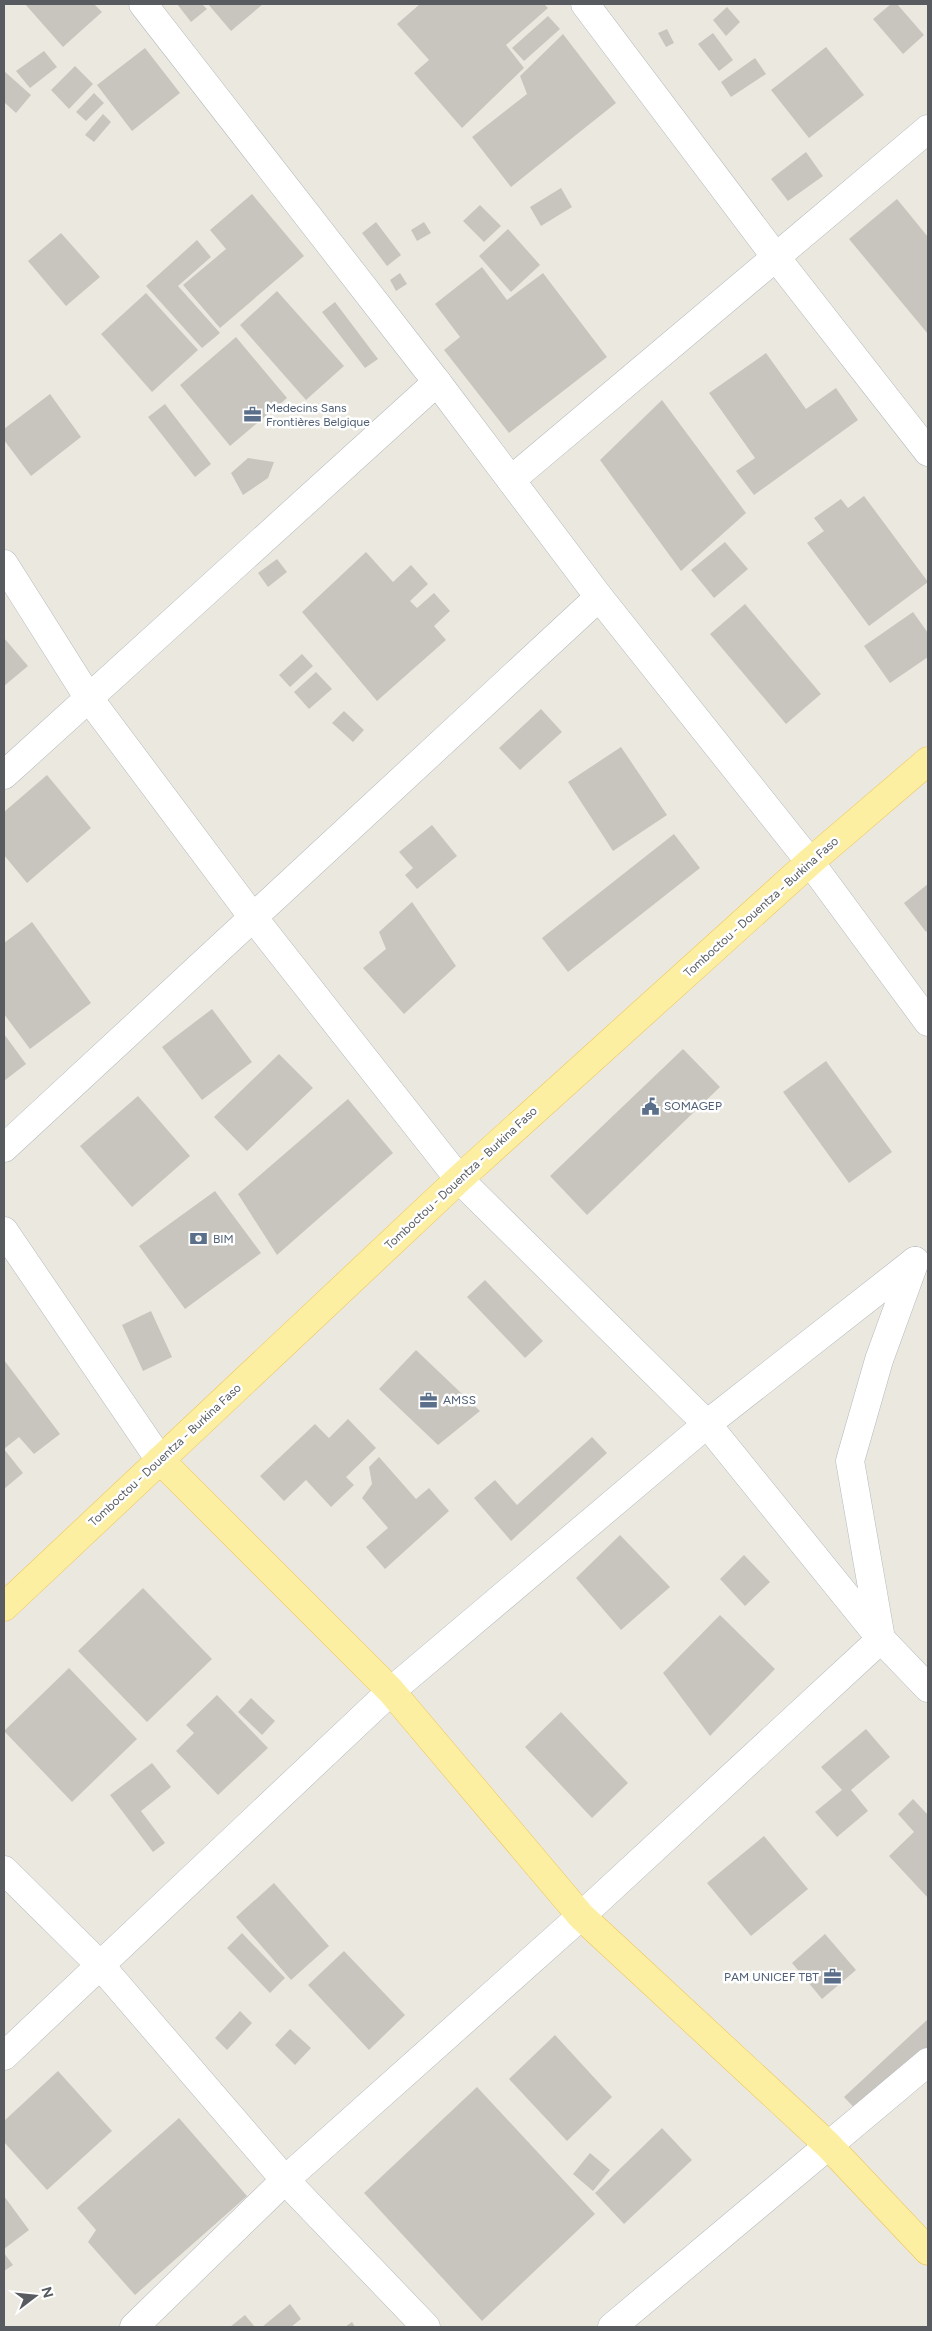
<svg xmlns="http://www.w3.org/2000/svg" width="932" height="2331" font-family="Figtree,sans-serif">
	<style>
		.building { fill: #c8c5bf }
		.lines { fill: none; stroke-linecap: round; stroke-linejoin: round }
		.street-casing { stroke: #b5b8bc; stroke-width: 29 }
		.primary-casing { stroke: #eec456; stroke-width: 29 }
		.street { stroke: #fff; stroke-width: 28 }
		.primary { stroke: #fdefa2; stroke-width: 28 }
		.labels { text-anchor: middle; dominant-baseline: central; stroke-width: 5; stroke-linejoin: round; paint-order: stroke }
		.service-label { font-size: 12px; fill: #4e5e75; stroke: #fff; text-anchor: start }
		.street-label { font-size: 12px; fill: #585c60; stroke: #fff }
	</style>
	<rect width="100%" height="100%" fill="#ebe9df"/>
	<g class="building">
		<path d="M 25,4 L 94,4 L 102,12 L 63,47 Z"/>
		<path d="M 177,4 L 202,4 L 207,9 L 191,22 Z"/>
		<path d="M 208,4 L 263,4 L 231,31 Z"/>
		<path d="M 420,4 L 544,4 L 548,8 L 506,45 L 524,68 L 462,128 L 414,73 L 429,60 L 397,24 Z"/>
		<path d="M 891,4 L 897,4 L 924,35 L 903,54 L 873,19 Z"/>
		<path d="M 727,7 L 740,22 L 726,36 L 713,20 Z"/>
		<path d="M 548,16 L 560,29 L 524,61 L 512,48 Z"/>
		<path d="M 667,29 L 674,43 L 666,47 L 658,33 Z"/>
		<path d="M 713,33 L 733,60 L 719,71 L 698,44 Z"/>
		<path d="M 563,34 L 616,103 L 511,187 L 472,137 L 527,94 L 520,76 Z"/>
		<path d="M 826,47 L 864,95 L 809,138 L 771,90 Z"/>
		<path d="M 145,48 L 180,93 L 132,131 L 97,85 Z"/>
		<path d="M 44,51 L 57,67 L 30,88 L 16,71 Z"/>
		<path d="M 755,58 L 766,74 L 731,97 L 721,82 Z"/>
		<path d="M 75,66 L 93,84 L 69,109 L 51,90 Z"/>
		<path d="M 4,71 L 31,95 L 16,113 L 4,102 Z"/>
		<path d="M 94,93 L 104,103 L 86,121 L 76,112 Z"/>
		<path d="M 103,114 L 111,122 L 94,142 L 85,135 Z"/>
		<path d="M 806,152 L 823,176 L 788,201 L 771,179 Z"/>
		<path d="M 561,188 L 572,207 L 541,226 L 530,207 Z"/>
		<path d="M 252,194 L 304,256 L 220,328 L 183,285 L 226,249 L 210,230 Z"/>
		<path d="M 897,199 L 928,237 L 928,334 L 849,239 Z"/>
		<path d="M 480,205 L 501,226 L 484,242 L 463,221 Z"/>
		<path d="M 376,222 L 401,255 L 387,266 L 362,233 Z"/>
		<path d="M 424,222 L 431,233 L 417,241 L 411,230 Z"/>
		<path d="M 508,229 L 540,265 L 511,292 L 479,256 Z"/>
		<path d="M 61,233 L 100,277 L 66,306 L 28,261 Z"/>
		<path d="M 197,240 L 211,257 L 178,286 L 220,333 L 202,348 L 146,286 Z"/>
		<path d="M 482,267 L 507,300 L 543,273 L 607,357 L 509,433 L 444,350 L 460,337 L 435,304 Z"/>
		<path d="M 400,273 L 407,284 L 396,291 L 390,280 Z"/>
		<path d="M 277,291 L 344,366 L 306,400 L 240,325 Z"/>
		<path d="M 146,293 L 198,350 L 152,392 L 101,334 Z"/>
		<path d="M 335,302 L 378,359 L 365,368 L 322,312 Z"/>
		<path d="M 236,337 L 287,398 L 230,446 L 180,385 Z"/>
		<path d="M 766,353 L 806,409 L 836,388 L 858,420 L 754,495 L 736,471 L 755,458 L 709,393 Z"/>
		<path d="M 50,394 L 81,437 L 31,476 L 4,440 L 4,429 Z"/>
		<path d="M 662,400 L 746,513 L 681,571 L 600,460 Z"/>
		<path d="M 165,404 L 211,464 L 195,477 L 148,417 Z"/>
		<path d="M 248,458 L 274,462 L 268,478 L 243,495 L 231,473 Z"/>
		<path d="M 864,496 L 928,582 L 869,626 L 807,543 L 824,531 L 814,518 L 841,499 L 848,508 Z"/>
		<path d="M 725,542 L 748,569 L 714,598 L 691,570 Z"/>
		<path d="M 366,552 L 393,582 L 411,565 L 428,584 L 410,601 L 417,608 L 434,593 L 450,611 L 434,626 L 446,640 L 377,701 L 302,612 Z"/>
		<path d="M 277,559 L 287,572 L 268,587 L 258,573 Z"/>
		<path d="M 745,604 L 821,694 L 786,724 L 710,634 Z"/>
		<path d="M 913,612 L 928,633 L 928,657 L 890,683 L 864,646 Z"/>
		<path d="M 4,638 L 28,666 L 4,686 Z"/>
		<path d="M 302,654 L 313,666 L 290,687 L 279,675 Z"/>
		<path d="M 316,672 L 332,689 L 309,709 L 294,692 Z"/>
		<path d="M 541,709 L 562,732 L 520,770 L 499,748 Z"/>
		<path d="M 344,711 L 364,730 L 353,742 L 332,723 Z"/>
		<path d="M 621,747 L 667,815 L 613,851 L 568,782 Z"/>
		<path d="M 47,775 L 91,828 L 27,883 L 4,855 L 4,812 Z"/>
		<path d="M 432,825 L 457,856 L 417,889 L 405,875 L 413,868 L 399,852 Z"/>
		<path d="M 674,834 L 700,868 L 568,972 L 542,938 Z"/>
		<path d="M 928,884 L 928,930 L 926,932 L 904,903 Z"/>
		<path d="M 412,902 L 456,966 L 404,1014 L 363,968 L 386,949 L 379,932 Z"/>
		<path d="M 32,922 L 91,1003 L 30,1049 L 4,1014 L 4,943 Z"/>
		<path d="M 212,1009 L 252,1062 L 202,1100 L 162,1047 Z"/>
		<path d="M 4,1034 L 26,1064 L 4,1081 Z"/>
		<path d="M 683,1049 L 720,1087 L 587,1215 L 550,1176 Z"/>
		<path d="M 279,1054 L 313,1088 L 247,1151 L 214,1117 Z"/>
		<path d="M 826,1061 L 892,1152 L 849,1183 L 783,1092 Z"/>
		<path d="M 138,1096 L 190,1156 L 132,1207 L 80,1146 Z"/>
		<path d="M 348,1099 L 393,1153 L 277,1255 L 238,1194 Z"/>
		<path d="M 215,1191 L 261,1253 L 185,1309 L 139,1246 Z"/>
		<path d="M 485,1280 L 543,1341 L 525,1358 L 467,1297 Z"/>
		<path d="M 151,1311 L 172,1357 L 143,1371 L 122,1325 Z"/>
		<path d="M 416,1350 L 480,1411 L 438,1445 L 379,1389 Z"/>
		<path d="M 4,1360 L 60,1434 L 34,1454 L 19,1437 L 4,1449 L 23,1473 L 4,1489 Z"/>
		<path d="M 348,1419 L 376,1448 L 346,1477 L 354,1485 L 331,1507 L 306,1480 L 284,1501 L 260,1476 L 315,1424 L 329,1438 Z"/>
		<path d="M 592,1437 L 607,1453 L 511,1541 L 474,1498 L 495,1480 L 517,1505 Z"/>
		<path d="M 379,1457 L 416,1499 L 429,1488 L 449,1511 L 385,1569 L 366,1547 L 388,1528 L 362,1498 L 372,1484 L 369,1467 Z"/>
		<path d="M 620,1535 L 670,1587 L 621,1630 L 576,1578 Z"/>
		<path d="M 744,1555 L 770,1582 L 745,1606 L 720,1579 Z"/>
		<path d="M 143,1588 L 212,1659 L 147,1722 L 78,1651 Z"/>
		<path d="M 720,1615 L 775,1669 L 710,1736 L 663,1673 Z"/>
		<path d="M 69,1668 L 137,1739 L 72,1802 L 4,1731 Z"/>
		<path d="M 217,1695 L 268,1748 L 218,1795 L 176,1751 L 194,1733 L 186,1725 Z"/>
		<path d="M 251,1698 L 275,1721 L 262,1735 L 238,1712 Z"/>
		<path d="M 561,1712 L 628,1783 L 592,1818 L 525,1747 Z"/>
		<path d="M 866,1729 L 890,1757 L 851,1790 L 868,1811 L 837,1837 L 815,1812 L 842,1790 L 821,1767 Z"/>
		<path d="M 152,1763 L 171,1787 L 141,1811 L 165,1843 L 153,1852 L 110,1795 Z"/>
		<path d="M 913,1799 L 928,1815 L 928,1898 L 889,1856 L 914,1832 L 898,1814 Z"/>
		<path d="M 764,1836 L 808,1889 L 751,1936 L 707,1883 Z"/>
		<path d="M 274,1883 L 329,1946 L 291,1980 L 236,1917 Z"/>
		<path d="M 242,1933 L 285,1978 L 270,1993 L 227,1948 Z"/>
		<path d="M 825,1934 L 856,1970 L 822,1999 L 792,1963 Z"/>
		<path d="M 344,1951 L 405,2015 L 369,2050 L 308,1985 Z"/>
		<path d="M 240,2011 L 252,2023 L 227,2050 L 215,2038 Z"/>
		<path d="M 928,2019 L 928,2053 L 861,2115 L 844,2097 Z"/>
		<path d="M 290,2029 L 311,2048 L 295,2065 L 275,2045 Z"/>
		<path d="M 555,2035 L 612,2097 L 567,2141 L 509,2079 Z"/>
		<path d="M 58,2071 L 112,2131 L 47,2190 L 4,2142 L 4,2121 Z"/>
		<path d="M 477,2087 L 595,2214 L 482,2321 L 364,2193 Z"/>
		<path d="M 179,2118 L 247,2196 L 135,2295 L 88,2242 L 96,2230 L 77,2208 Z"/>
		<path d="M 662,2128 L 692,2160 L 624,2224 L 595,2193 Z"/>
		<path d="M 590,2153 L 610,2170 L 593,2191 L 573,2174 Z"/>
		<path d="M 4,2196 L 29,2230 L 4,2249 Z"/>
		<path d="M 4,2253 L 13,2265 L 4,2271 Z"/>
		<path d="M 290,2304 L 301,2319 L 291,2327 L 262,2327 Z"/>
		<path d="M 245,2315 L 255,2327 L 230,2327 Z"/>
		<path d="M 352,2322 L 355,2327 L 345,2327 Z"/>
	</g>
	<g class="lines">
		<defs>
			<g id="street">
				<path d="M 143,4 L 437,382 L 599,597 L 810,862 L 928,1022"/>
				<path d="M 585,4 L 775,256 L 928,452"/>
				<path d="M 511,480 L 928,129"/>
				<path d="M 4,564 L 88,697 L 252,916 L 459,1179 L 707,1424 L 881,1639 L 928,1688"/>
				<path d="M 4,775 L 437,382"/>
				<path d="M 4,1148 L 599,597"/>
				<path d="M 4,1231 L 160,1460"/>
				<path d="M 4,1870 L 100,1965 L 285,2180 L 426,2327"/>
				<path d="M 4,2056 L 391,1691 L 707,1424 L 915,1261"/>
				<path d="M 134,2327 L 285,2180 L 581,1916 L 881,1639 L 850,1461 L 879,1360 L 915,1261"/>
				<path d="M 612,2327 L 928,2062"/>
			</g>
			<g id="primary">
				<path d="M 160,1460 L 391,1691 L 581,1916 L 828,2145 L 928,2251"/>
				<path d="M 4,1607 L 459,1179 L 810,862 L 928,761"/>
			</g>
		</defs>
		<use href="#street" class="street-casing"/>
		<use href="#primary" class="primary-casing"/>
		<use href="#street" class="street"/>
		<use href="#primary" class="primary"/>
	</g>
	<defs>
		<symbol id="office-bare" viewBox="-9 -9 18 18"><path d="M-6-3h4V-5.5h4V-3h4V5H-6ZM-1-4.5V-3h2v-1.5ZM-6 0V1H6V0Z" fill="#5c6f8a" stroke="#fff" stroke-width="2.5" paint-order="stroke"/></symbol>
		<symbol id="civic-bare" viewBox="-9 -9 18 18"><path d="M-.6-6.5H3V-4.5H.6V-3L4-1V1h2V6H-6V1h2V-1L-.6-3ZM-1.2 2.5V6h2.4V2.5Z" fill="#5c6f8a" stroke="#fff" stroke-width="2.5" paint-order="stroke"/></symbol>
		<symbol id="bank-bare" viewBox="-9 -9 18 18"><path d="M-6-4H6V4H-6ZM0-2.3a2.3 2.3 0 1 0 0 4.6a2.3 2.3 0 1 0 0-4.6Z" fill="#5c6f8a" stroke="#fff" stroke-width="2.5" paint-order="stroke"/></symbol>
	</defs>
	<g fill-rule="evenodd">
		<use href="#office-bare" x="240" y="402" width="25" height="25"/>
		<use href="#civic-bare" x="638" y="1094" width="25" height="25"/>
		<use href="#bank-bare" x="186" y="1226" width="25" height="25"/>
		<use href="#office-bare" x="416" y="1388" width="25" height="25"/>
		<use href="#office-bare" x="820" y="1964" width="25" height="25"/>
	</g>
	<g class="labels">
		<g class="service-label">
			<text x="266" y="408">Medecins Sans<tspan x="266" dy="14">Frontières Belgique</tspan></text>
			<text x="664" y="1106">SOMAGEP</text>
			<text x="213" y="1239">BIM</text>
			<text x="443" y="1400">AMSS</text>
			<text x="819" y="1977" text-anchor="end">PAM UNICEF TBT</text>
		</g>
		<g class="street-label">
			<text transform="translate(761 907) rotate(-42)">Tomboctou - Douentza - Burkina Faso</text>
			<text transform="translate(461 1178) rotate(-43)">Tomboctou - Douentza - Burkina Faso</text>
			<text transform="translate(165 1455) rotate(-43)">Tomboctou - Douentza - Burkina Faso</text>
		</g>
	</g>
	<rect width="932" height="2331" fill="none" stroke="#585c60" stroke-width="10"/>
	<g transform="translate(35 2296) rotate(74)" stroke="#ffffff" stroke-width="4" paint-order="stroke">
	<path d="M0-4L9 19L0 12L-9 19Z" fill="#585c60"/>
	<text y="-8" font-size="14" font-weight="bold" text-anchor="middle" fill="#585c60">N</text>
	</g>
</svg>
